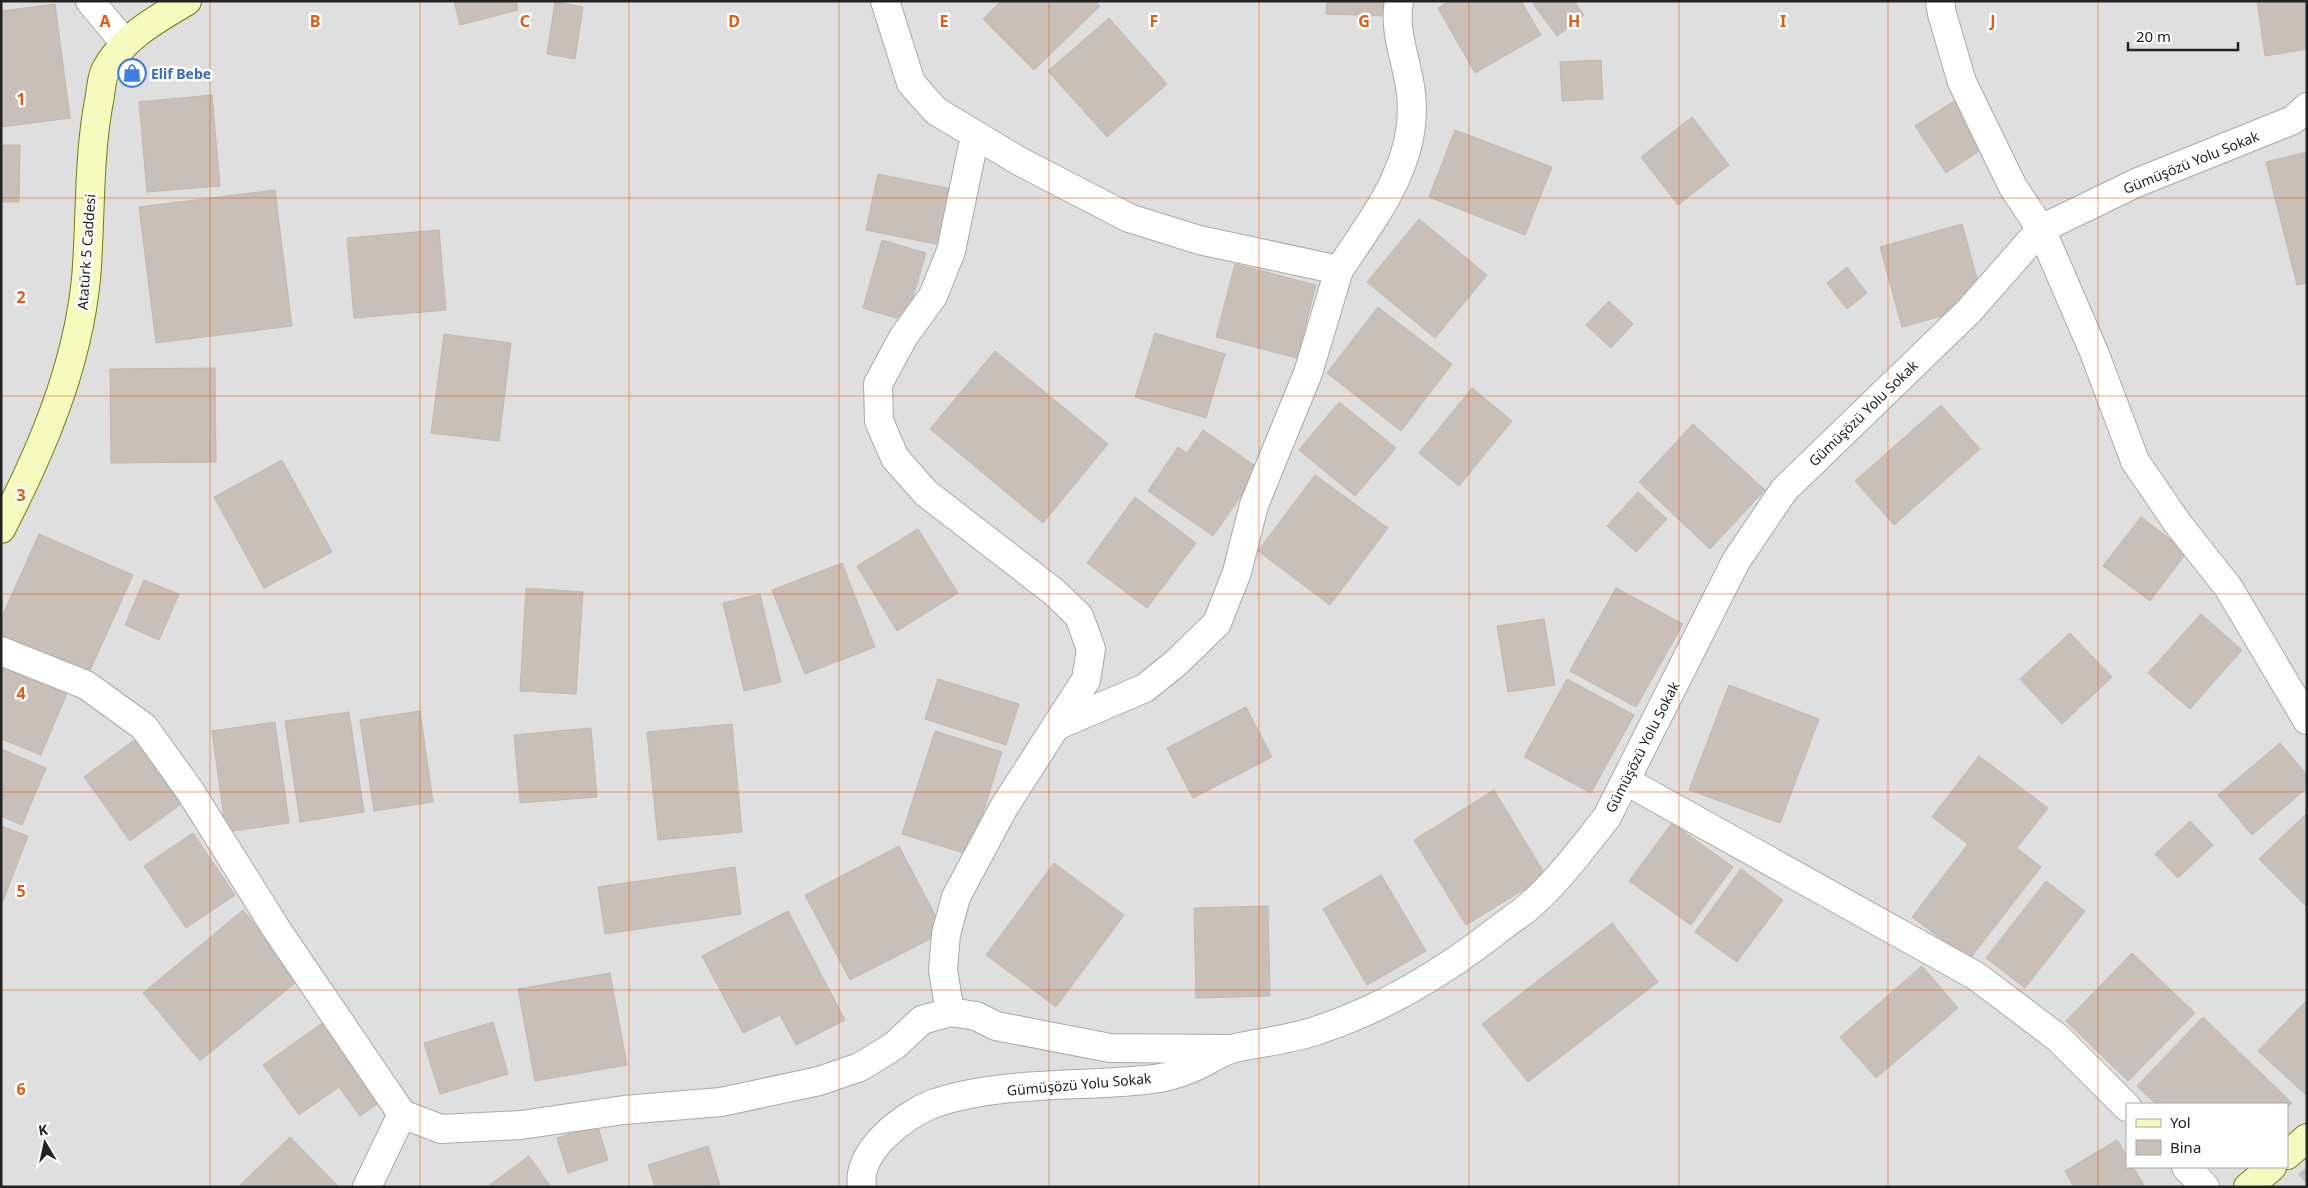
<svg xmlns="http://www.w3.org/2000/svg" width="2308" height="1188" font-family="'Noto Sans',sans-serif">
	<style>
		.residential { fill: #e0dfdf; fill-rule: evenodd }
		.building { fill: #c7bfb8; stroke: #c4b6ab }
		.lines { fill: none; stroke-linecap: round; stroke-linejoin: round }
		.street-casing { stroke: #a9a9a9; stroke-width: 30 }
		.secondary-casing { stroke: #707d05; stroke-width: 30 }
		.street { stroke: #fff; stroke-width: 28 }
		.secondary { stroke: #f7fabf; stroke-width: 28 }
		.grid { fill: none; stroke: #e8590c; stroke-width: 1; stroke-opacity: 0.55 }
		.labels { text-anchor: middle; dominant-baseline: central; stroke-width: 5; stroke-linejoin: round; paint-order: stroke }
		.shop-label { font-size: 14px; font-weight: bold; fill: #366cbe; stroke: #fff; text-anchor: start }
		.street-label { font-size: 14px; fill: #222; stroke: #fff }
		.grid-label { font-size: 16px; text-anchor: middle; font-weight: bold; fill: #e8590c; stroke: #fff; stroke-width: 5; stroke-linejoin: round; paint-order: stroke }
	</style>
	<rect width="100%" height="100%" fill="#f2efe9"/>
	<path class="residential" d="M 1,1 L 2307,1 L 2307,1187 L 1,1187 ZM 2127,1104 L 2287,1104 L 2287,1167 L 2127,1167 Z"/>
	<g class="building">
		<path d="M 454,1 L 516,1 L 518,10 L 460,25 Z"/>
		<path d="M 1001,1 L 1095,1 L 1100,6 L 1034,70 L 983,19 Z"/>
		<path d="M 1327,1 L 1390,1 L 1389,16 L 1326,14 Z"/>
		<path d="M 1449,1 L 1521,1 L 1541,35 L 1475,73 L 1438,8 Z"/>
		<path d="M 1537,1 L 1574,1 L 1584,15 L 1557,36 L 1533,4 Z"/>
		<path d="M 2257,1 L 2307,1 L 2307,49 L 2265,56 Z"/>
		<path d="M 555,2 L 583,7 L 575,59 L 547,54 Z"/>
		<path d="M 55,4 L 70,118 L 1,127 L 1,11 Z"/>
		<path d="M 1109,18 L 1167,84 L 1107,137 L 1048,71 Z"/>
		<path d="M 1601,60 L 1603,99 L 1562,101 L 1560,62 Z"/>
		<path d="M 212,95 L 220,186 L 147,192 L 139,102 Z"/>
		<path d="M 1954,101 L 1985,147 L 1946,173 L 1915,126 Z"/>
		<path d="M 1692,117 L 1729,165 L 1678,205 L 1641,157 Z"/>
		<path d="M 1455,130 L 1552,167 L 1525,235 L 1429,197 Z"/>
		<path d="M 1,145 L 20,145 L 19,202 L 1,202 Z"/>
		<path d="M 2307,152 L 2307,283 L 2297,285 L 2266,162 Z"/>
		<path d="M 878,174 L 952,189 L 941,245 L 866,230 Z"/>
		<path d="M 275,190 L 292,326 L 156,343 L 139,207 Z"/>
		<path d="M 1419,219 L 1487,275 L 1435,338 L 1367,282 Z"/>
		<path d="M 1962,224 L 1980,289 L 1960,295 L 1964,310 L 1902,327 L 1880,247 Z"/>
		<path d="M 439,230 L 446,310 L 354,318 L 347,238 Z"/>
		<path d="M 882,240 L 926,253 L 906,321 L 863,308 Z"/>
		<path d="M 1235,264 L 1316,285 L 1297,358 L 1216,337 Z"/>
		<path d="M 1847,267 L 1867,293 L 1847,309 L 1827,283 Z"/>
		<path d="M 1609,301 L 1633,324 L 1611,348 L 1586,325 Z"/>
		<path d="M 1378,307 L 1452,364 L 1401,431 L 1327,373 Z"/>
		<path d="M 1155,333 L 1225,354 L 1206,418 L 1135,397 Z"/>
		<path d="M 444,334 L 511,343 L 499,441 L 431,433 Z"/>
		<path d="M 995,351 L 1108,444 L 1043,523 L 930,429 Z"/>
		<path d="M 215,368 L 216,462 L 111,463 L 110,369 Z"/>
		<path d="M 1472,388 L 1512,421 L 1459,486 L 1419,453 Z"/>
		<path d="M 1339,402 L 1396,448 L 1355,496 L 1299,450 Z"/>
		<path d="M 1941,405 L 1980,449 L 1894,525 L 1855,481 Z"/>
		<path d="M 1693,424 L 1765,490 L 1710,549 L 1639,482 Z"/>
		<path d="M 1203,430 L 1260,469 L 1213,536 L 1148,491 L 1178,447 L 1187,453 Z"/>
		<path d="M 282,460 L 332,552 L 264,588 L 214,497 Z"/>
		<path d="M 1315,475 L 1388,528 L 1330,605 L 1258,551 Z"/>
		<path d="M 1638,492 L 1667,519 L 1636,552 L 1607,526 Z"/>
		<path d="M 1135,497 L 1196,543 L 1147,608 L 1087,563 Z"/>
		<path d="M 2141,517 L 2187,552 L 2150,601 L 2103,566 Z"/>
		<path d="M 918,529 L 958,593 L 897,631 L 857,566 Z"/>
		<path d="M 39,534 L 133,575 L 88,675 L 1,636 L 1,619 Z"/>
		<path d="M 842,563 L 875,647 L 805,674 L 772,590 Z"/>
		<path d="M 144,580 L 179,594 L 159,640 L 125,625 Z"/>
		<path d="M 526,588 L 583,592 L 576,694 L 520,691 Z"/>
		<path d="M 1616,588 L 1683,624 L 1636,707 L 1570,671 Z"/>
		<path d="M 760,594 L 781,682 L 744,691 L 723,603 Z"/>
		<path d="M 2201,614 L 2242,650 L 2190,709 L 2148,673 Z"/>
		<path d="M 1544,619 L 1555,685 L 1508,692 L 1497,626 Z"/>
		<path d="M 2070,633 L 2112,677 L 2062,724 L 2020,679 Z"/>
		<path d="M 1,666 L 67,693 L 41,755 L 1,739 Z"/>
		<path d="M 938,679 L 1019,704 L 1006,745 L 925,719 Z"/>
		<path d="M 1567,679 L 1634,715 L 1591,793 L 1524,757 Z"/>
		<path d="M 1729,685 L 1819,719 L 1780,823 L 1689,790 Z"/>
		<path d="M 1246,707 L 1272,757 L 1193,798 L 1167,748 Z"/>
		<path d="M 420,711 L 433,802 L 374,811 L 360,720 Z"/>
		<path d="M 349,712 L 364,812 L 300,822 L 285,721 Z"/>
		<path d="M 275,722 L 289,823 L 226,832 L 212,731 Z"/>
		<path d="M 732,724 L 742,832 L 658,840 L 647,732 Z"/>
		<path d="M 591,728 L 597,797 L 520,803 L 514,735 Z"/>
		<path d="M 935,731 L 1002,752 L 970,855 L 902,834 Z"/>
		<path d="M 137,738 L 184,802 L 130,841 L 84,777 Z"/>
		<path d="M 2280,743 L 2307,775 L 2307,788 L 2252,835 L 2218,795 Z"/>
		<path d="M 1,749 L 46,768 L 22,825 L 1,816 Z"/>
		<path d="M 1979,756 L 2048,808 L 2017,848 L 2041,867 L 1969,960 L 1912,917 L 1968,844 L 1932,817 Z"/>
		<path d="M 1494,790 L 1546,876 L 1466,925 L 1414,840 Z"/>
		<path d="M 2307,813 L 2307,907 L 2259,859 Z"/>
		<path d="M 2190,821 L 2213,845 L 2178,878 L 2155,854 Z"/>
		<path d="M 1672,823 L 1733,867 L 1691,925 L 1629,881 Z"/>
		<path d="M 1,826 L 28,836 L 3,901 L 1,901 Z"/>
		<path d="M 193,833 L 235,895 L 186,928 L 144,866 Z"/>
		<path d="M 899,846 L 944,932 L 850,980 L 805,895 Z"/>
		<path d="M 1054,863 L 1124,915 L 1056,1007 L 986,955 Z"/>
		<path d="M 735,867 L 741,914 L 605,934 L 598,887 Z"/>
		<path d="M 1741,869 L 1783,900 L 1737,962 L 1695,932 Z"/>
		<path d="M 1381,875 L 1426,951 L 1367,985 L 1323,909 Z"/>
		<path d="M 2046,881 L 2085,911 L 2025,988 L 1986,958 Z"/>
		<path d="M 1268,906 L 1270,996 L 1196,998 L 1194,908 Z"/>
		<path d="M 243,910 L 300,979 L 200,1061 L 143,993 Z"/>
		<path d="M 788,911 L 845,1020 L 796,1045 L 780,1015 L 743,1033 L 702,956 Z"/>
		<path d="M 1612,923 L 1658,982 L 1528,1082 L 1482,1024 Z"/>
		<path d="M 2132,953 L 2195,1013 L 2128,1081 L 2066,1021 Z"/>
		<path d="M 1922,966 L 1958,1008 L 1876,1078 L 1840,1037 Z"/>
		<path d="M 610,973 L 627,1065 L 535,1081 L 518,989 Z"/>
		<path d="M 2307,1000 L 2307,1096 L 2258,1051 Z"/>
		<path d="M 2203,1017 L 2292,1103 L 2287,1108 L 2287,1104 L 2156,1104 L 2137,1086 Z"/>
		<path d="M 328,1019 L 384,1099 L 360,1116 L 339,1087 L 299,1115 L 263,1065 Z"/>
		<path d="M 493,1022 L 508,1074 L 440,1094 L 424,1043 Z"/>
		<path d="M 597,1124 L 608,1160 L 568,1173 L 557,1138 Z"/>
		<path d="M 290,1137 L 339,1187 L 238,1187 Z"/>
		<path d="M 2117,1140 L 2127,1156 L 2127,1167 L 2133,1167 L 2145,1187 L 2074,1187 L 2065,1171 Z"/>
		<path d="M 708,1146 L 720,1185 L 655,1187 L 648,1165 Z"/>
		<path d="M 529,1156 L 551,1187 L 487,1187 Z"/>
		<path d="M 2307,1168 L 2307,1184 L 2299,1174 Z"/>
	</g>
	<g class="lines">
		<defs>
			<g id="street">
				<path d="M 90,1 L 124,42"/>
				<path d="M 885,1 L 911,83 L 936,111 L 1019,161 L 1129,218 L 1199,240 L 1339,270 L 1308,373 L 1254,505 L 1237,572 L 1217,623 L 1177,662 L 1145,688 L 1056,726 L 1004,807 L 956,897 L 946,934 L 943,970 L 950,1012"/>
				<path d="M 1940,1 L 1942,14 L 1962,82 L 2013,187 L 2041,229 L 2094,352 L 2135,461 L 2178,524 L 2228,587 L 2307,720"/>
				<path d="M 975,135 L 951,251 L 933,296 L 904,336 L 878,384 L 879,421 L 895,458 L 926,493 L 1054,592 L 1079,616 L 1091,649 L 1086,680 L 1056,726"/>
				<path d="M 1339,270 C 1374,217 1419,162 1411,94 C 1408,63 1393,33 1399,1"/>
				<path d="M 1,651 L 86,685 L 144,727 L 190,791 L 277,930 L 402,1114 L 441,1129 L 521,1125 L 624,1110 L 721,1102 L 819,1081 L 860,1067 L 894,1046 L 922,1020 L 950,1012 L 976,1016 L 996,1026 L 1110,1048 L 1226,1049"/>
				<path d="M 1626,781 L 1976,976 L 2058,1038 L 2127,1107"/>
				<path d="M 2186,1167 L 2205,1187"/>
				<path d="M 367,1187 L 402,1114"/>
				<path d="M 862,1187 C 856,1151 905,1114 935,1103 C 1002,1081 1076,1087 1145,1080 C 1159,1079 1178,1074 1192,1068 C 1205,1063 1218,1053 1231,1049 C 1261,1042 1291,1040 1321,1029 C 1387,1007 1450,968 1504,925 C 1515,917 1526,910 1535,901 C 1562,876 1584,846 1607,817 L 1736,561 L 1784,490 L 1969,311 L 2041,229 L 2136,183 L 2293,120 L 2307,107"/>
			</g>
			<g id="secondary">
				<path d="M 1,529 C 42,450 77,368 86,279 C 91,220 88,159 99,101 C 101,92 101,80 105,71 C 122,38 155,20 187,1"/>
				<path d="M 2287,1155 L 2307,1138"/>
				<path d="M 2248,1187 L 2272,1167"/>
			</g>
		</defs>
		<use href="#street" class="street-casing"/>
		<use href="#secondary" class="secondary-casing"/>
		<use href="#street" class="street"/>
		<use href="#secondary" class="secondary"/>
	</g>
	<path class="grid" d="M 210,1 L 210,1187M 420,1 L 420,1187M 629,1 L 629,1187M 839,1 L 839,1187M 1049,1 L 1049,1187M 1259,1 L 1259,1187M 1469,1 L 1469,1187M 1679,1 L 1679,1187M 1888,1 L 1888,1187M 2098,1 L 2098,1187M 1,198 L 2307,198M 1,396 L 2307,396M 1,594 L 2307,594M 1,792 L 2307,792M 1,990 L 2307,990"/>
	<defs>
		<symbol id="shop-ring" viewBox="-11 -11 22 22"><circle r="9.5" fill="#fff" stroke="#3f7fe0" stroke-width="1.5"/><path d="M-5-2.5h2.3a2.7 3.5 0 0 1 5.4 0H5L5.5 6h-11ZM-1.5-2.5h3a1.5 2.3 0 0 0-3 0Z" fill="#3f7fe0"/></symbol>
	</defs>
	<g fill-rule="evenodd">
		<use href="#shop-ring" x="116" y="57" width="32" height="32"/>
	</g>
	<g class="labels">
		<g class="shop-label">
			<text x="151" y="73">Elif Bebe</text>
		</g>
		<g class="street-label">
			<text transform="translate(2191 162) rotate(-22)">Gümüşözü Yolu Sokak</text>
			<text transform="translate(86 252) rotate(-86)">Atatürk 5 Caddesi</text>
			<text transform="translate(1863 413) rotate(-44)">Gümüşözü Yolu Sokak</text>
			<text transform="translate(1642 747) rotate(-63)">Gümüşözü Yolu Sokak</text>
			<text transform="translate(1079 1084) rotate(-5)">Gümüşözü Yolu Sokak</text>
		</g>
	</g>
	<g class="grid-label">
		<text x="105" y="27">A</text>
		<text x="315" y="27">B</text>
		<text x="525" y="27">C</text>
		<text x="734" y="27">D</text>
		<text x="944" y="27">E</text>
		<text x="1154" y="27">F</text>
		<text x="1364" y="27">G</text>
		<text x="1574" y="27">H</text>
		<text x="1783" y="27">I</text>
		<text x="1993" y="27">J</text>
		<text x="21" y="105">1</text>
		<text x="21" y="303">2</text>
		<text x="21" y="501">3</text>
		<text x="21" y="699">4</text>
		<text x="21" y="897">5</text>
		<text x="21" y="1095">6</text>
	</g>
	<rect width="2308" height="1188" fill="none" stroke="#222222" stroke-width="5"/>
	<rect x="2126" y="1103" width="162" height="65" fill="#ffffff" stroke="#a7a7a7"/>
	<rect x="2136" y="1119" width="25" height="8" fill="#f7fabf" stroke="#a7a7a7"/>
	<text x="2170" y="1128" font-size="15" fill="#222222">Yol</text>
	<rect x="2136" y="1140" width="25" height="15" fill="#c7bfb8" stroke="#a7a7a7"/>
	<text x="2170" y="1153" font-size="15" fill="#222222">Bina</text>
	<g transform="translate(45 1143) rotate(351)" stroke="#ffffff" stroke-width="4" paint-order="stroke">
	<path d="M0-4L9 19L0 12L-9 19Z" fill="#222222"/>
	<text y="-8" font-size="14" font-weight="bold" text-anchor="middle" fill="#222222">K</text>
	</g>
	<path d="M2128 42v8h110v-8" fill="none" stroke="#222222" stroke-width="2.5"/>
	<text x="2136" y="42" font-size="15" fill="#222222" stroke="#ffffff" stroke-width="4" paint-order="stroke">20 m</text>
</svg>
